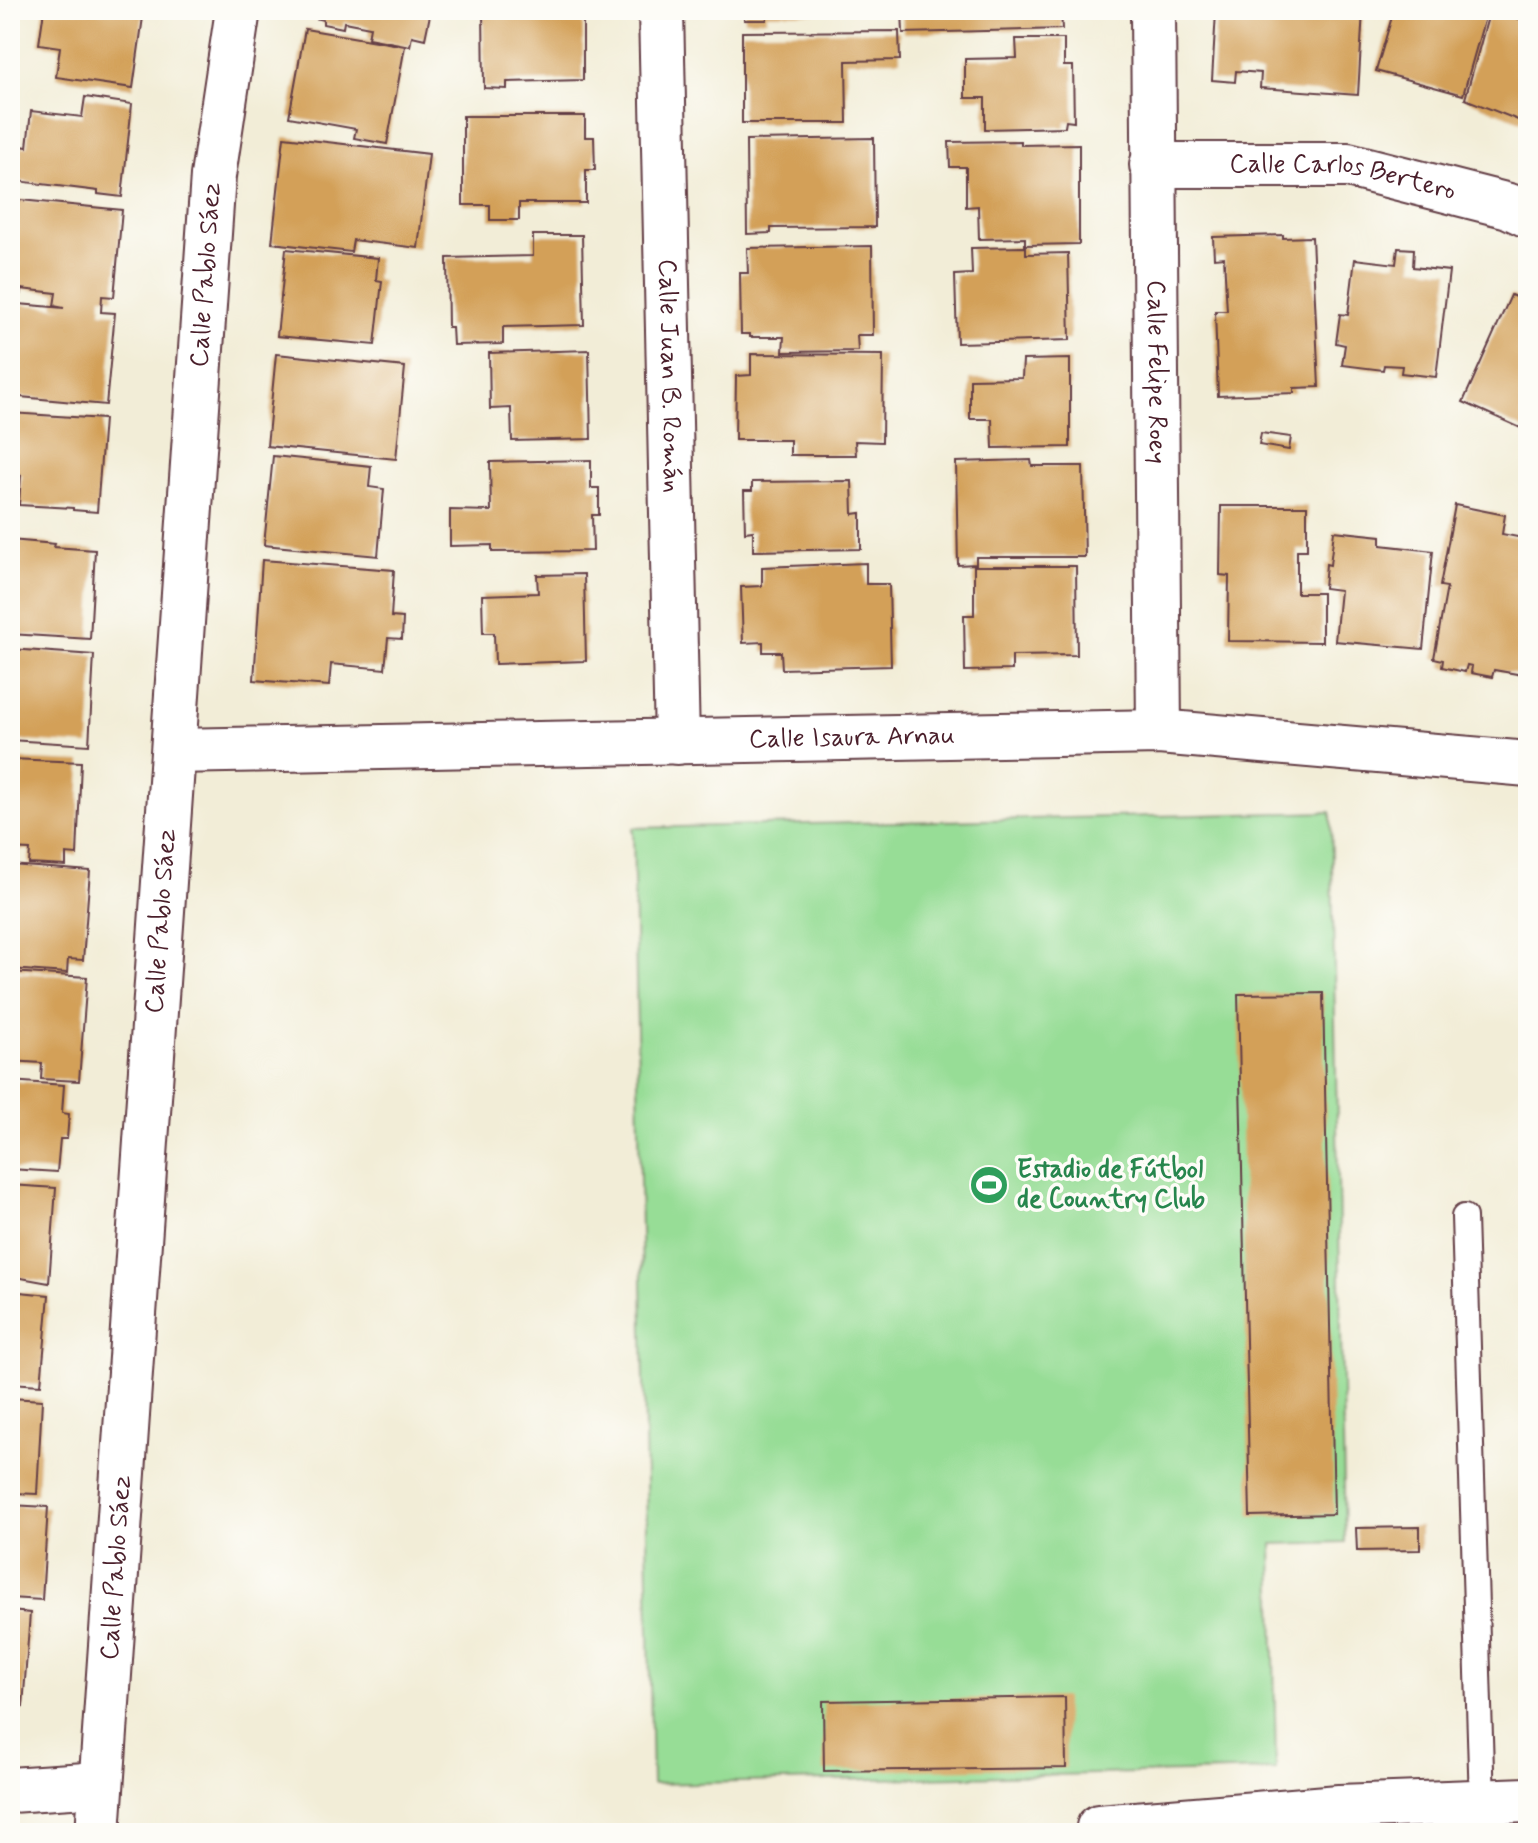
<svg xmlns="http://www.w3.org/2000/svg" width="1538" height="1843" font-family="Mynerve,sans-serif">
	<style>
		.green { fill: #97dd96; stroke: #707e60; stroke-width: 2 }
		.building { fill: #d3a058; fill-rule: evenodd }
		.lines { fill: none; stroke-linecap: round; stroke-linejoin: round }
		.lane-casing { stroke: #633e45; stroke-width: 28 }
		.street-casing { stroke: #633e45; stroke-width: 48 }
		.lane { stroke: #fff; stroke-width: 24 }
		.street { stroke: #fff; stroke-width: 44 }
		.labels { text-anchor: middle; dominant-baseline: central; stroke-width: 7; stroke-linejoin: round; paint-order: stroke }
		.street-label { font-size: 26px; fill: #4a1f2b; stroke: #fdfcf7 }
		.leisure-label { font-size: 26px; font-weight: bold; fill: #27864d; stroke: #fdfcf7; text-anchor: start }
	</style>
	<rect width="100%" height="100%" fill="#fdfcf7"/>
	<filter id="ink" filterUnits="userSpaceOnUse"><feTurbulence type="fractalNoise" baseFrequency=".0125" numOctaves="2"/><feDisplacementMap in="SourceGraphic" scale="16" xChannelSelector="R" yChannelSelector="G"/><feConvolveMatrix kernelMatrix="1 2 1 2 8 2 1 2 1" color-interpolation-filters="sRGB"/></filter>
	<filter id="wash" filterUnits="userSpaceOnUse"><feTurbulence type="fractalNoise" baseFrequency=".006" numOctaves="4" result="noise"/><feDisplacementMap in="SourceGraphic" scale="32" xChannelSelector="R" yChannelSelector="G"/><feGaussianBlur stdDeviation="1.8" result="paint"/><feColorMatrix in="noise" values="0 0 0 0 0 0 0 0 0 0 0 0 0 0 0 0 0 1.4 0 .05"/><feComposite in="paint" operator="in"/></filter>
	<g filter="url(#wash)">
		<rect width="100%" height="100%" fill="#f2edd7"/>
		<path class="green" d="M 1331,812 L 1345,1542 L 1272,1544 L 1276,1770 L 652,1784 L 633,828 Z"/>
		<g id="blocks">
			<g class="building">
				<path d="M 44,10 L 96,12 L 144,10 L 133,88 L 56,77 L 60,47 L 39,44 Z"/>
				<path d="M 300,10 L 431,10 L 425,39 L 412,36 L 410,46 L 368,38 L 370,27 L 344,22 L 343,28 L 323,24 L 323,20 L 299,14 Z"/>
				<path d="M 483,10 L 583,10 L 583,80 L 507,82 L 507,89 L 484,88 Z"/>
				<path d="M 744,10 L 824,10 L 824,13 L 767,14 L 767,20 L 744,20 Z"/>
				<path d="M 902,10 L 1061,10 L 1062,29 L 903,33 Z"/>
				<path d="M 1226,10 L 1363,10 L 1358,95 L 1260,88 L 1261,73 L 1236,71 L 1235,82 L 1212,80 L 1216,12 L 1226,13 Z"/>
				<path d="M 1394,10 L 1487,10 L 1463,95 L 1376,71 Z"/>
				<path d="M 1490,10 L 1519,19 L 1523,10 L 1528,10 L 1528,124 L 1465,99 Z"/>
				<path d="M 305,29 L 405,46 L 387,144 L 354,138 L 356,129 L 289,117 Z"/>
				<path d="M 899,31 L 900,60 L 846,61 L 847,123 L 742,123 L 742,32 Z"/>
				<path d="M 1016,39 L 1064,39 L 1064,66 L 1073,66 L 1074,122 L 1066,121 L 1065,127 L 985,129 L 985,98 L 965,98 L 965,59 L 1017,58 Z"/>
				<path d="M 85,97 L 132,104 L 122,197 L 98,194 L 98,191 L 17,181 L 21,146 L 27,147 L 31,111 L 82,117 Z"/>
				<path d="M 463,116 L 585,116 L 585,137 L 594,137 L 595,170 L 586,170 L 586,203 L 519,203 L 519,220 L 490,220 L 490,205 L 463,205 Z"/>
				<path d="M 284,137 L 429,154 L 418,248 L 353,240 L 351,252 L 272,243 Z"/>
				<path d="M 874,138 L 875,227 L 771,228 L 771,233 L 747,234 L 746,140 Z"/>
				<path d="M 1021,141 L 1021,145 L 1079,144 L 1079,244 L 1025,245 L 1025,238 L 979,239 L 978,206 L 966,207 L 966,167 L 950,167 L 949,142 Z"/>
				<path d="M 10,199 L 122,210 L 114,297 L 102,296 L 101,312 L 115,313 L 106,405 L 10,396 ZM 21,289 L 56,293 L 54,306 L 64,308 L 19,304 Z"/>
				<path d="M 533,235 L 582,235 L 584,325 L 503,327 L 503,344 L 453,345 L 452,327 L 448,327 L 447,258 L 533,256 Z"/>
				<path d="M 1283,235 L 1283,238 L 1312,237 L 1319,387 L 1294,388 L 1294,393 L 1218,396 L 1215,311 L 1227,311 L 1224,257 L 1214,258 L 1213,237 Z"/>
				<path d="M 872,246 L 873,335 L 857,335 L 858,351 L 783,352 L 784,337 L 750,337 L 750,334 L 741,334 L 740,273 L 748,273 L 747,248 Z"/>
				<path d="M 1026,247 L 1026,254 L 1068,253 L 1070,340 L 957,343 L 955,275 L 972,274 L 971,248 Z"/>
				<path d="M 1398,248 L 1414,249 L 1413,267 L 1449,271 L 1436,377 L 1401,373 L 1402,366 L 1384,365 L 1383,370 L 1342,365 L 1345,345 L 1336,343 L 1340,314 L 1348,315 L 1355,259 L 1396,264 Z"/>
				<path d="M 286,249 L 378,258 L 376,280 L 382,281 L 375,345 L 277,336 Z"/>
				<path d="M 1511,295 L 1528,303 L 1528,423 L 1525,430 L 1463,402 Z"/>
				<path d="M 589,350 L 591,439 L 512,441 L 511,408 L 490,409 L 489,353 Z"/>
				<path d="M 276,354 L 405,367 L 396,459 L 267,446 Z"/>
				<path d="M 751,354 L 883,355 L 882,442 L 855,441 L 856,455 L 790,455 L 790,440 L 735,440 L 736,376 L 751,375 Z"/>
				<path d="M 1070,359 L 1070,447 L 993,448 L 992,419 L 970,419 L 970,379 L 1022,378 L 1023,360 Z"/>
				<path d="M 10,413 L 104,419 L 97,512 L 73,510 L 73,508 L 19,505 L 21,475 L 10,474 Z"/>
				<path d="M 1261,433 L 1291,437 L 1289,450 L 1259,445 Z"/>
				<path d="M 273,456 L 371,466 L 369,487 L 384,489 L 378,556 L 264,545 Z"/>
				<path d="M 591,460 L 591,488 L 599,488 L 599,515 L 592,515 L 593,551 L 492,552 L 492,545 L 450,546 L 450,510 L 491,511 L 490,462 Z"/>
				<path d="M 1031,460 L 1032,466 L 1083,466 L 1085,557 L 976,557 L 976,564 L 958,565 L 956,462 Z"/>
				<path d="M 852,481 L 853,514 L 861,513 L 861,549 L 753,551 L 753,531 L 745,532 L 744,491 L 752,491 L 752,482 Z"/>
				<path d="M 1455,505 L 1505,515 L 1502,534 L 1528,539 L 1528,648 L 1523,675 L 1494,670 L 1492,677 L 1471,673 L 1472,666 L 1467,665 L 1465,672 L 1442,667 L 1443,660 L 1434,658 L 1447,587 L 1440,586 Z"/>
				<path d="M 1221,506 L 1307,506 L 1307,550 L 1297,550 L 1297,593 L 1322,593 L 1322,642 L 1228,641 L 1229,576 L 1220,575 Z"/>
				<path d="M 1334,531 L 1381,536 L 1381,545 L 1433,551 L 1423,649 L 1335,641 L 1340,590 L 1324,588 L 1326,564 L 1330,565 Z"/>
				<path d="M 10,540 L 55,544 L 54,547 L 95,550 L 90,639 L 10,634 Z"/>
				<path d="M 262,560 L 394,570 L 391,617 L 403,618 L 402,639 L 388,638 L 385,669 L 331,664 L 329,686 L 254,680 Z"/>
				<path d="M 866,563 L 866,584 L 889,584 L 891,666 L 782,669 L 781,652 L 763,652 L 763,642 L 743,643 L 741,587 L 762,586 L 762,567 Z"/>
				<path d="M 974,566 L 1076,566 L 1077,655 L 1012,656 L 1012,670 L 965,671 L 964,615 L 974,615 Z"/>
				<path d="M 584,574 L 586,661 L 495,664 L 494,633 L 483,633 L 482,595 L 538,593 L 537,575 Z"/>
				<path d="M 10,649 L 94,655 L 89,745 L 10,740 Z"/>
				<path d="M 10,759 L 81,762 L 77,855 L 66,854 L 66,866 L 29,864 L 30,850 L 10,849 Z"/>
				<path d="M 10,865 L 90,871 L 83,960 L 68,959 L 67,973 L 10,969 Z"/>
				<path d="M 10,972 L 87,977 L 79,1081 L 41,1079 L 42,1063 L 10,1061 Z"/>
				<path d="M 1323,993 L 1334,1514 L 1250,1516 L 1238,994 Z"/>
				<path d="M 10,1081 L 64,1085 L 62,1113 L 69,1114 L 67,1139 L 60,1139 L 57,1172 L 10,1169 Z"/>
				<path d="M 10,1185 L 56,1188 L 49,1283 L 10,1276 Z"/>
				<path d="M 10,1291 L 49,1295 L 41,1385 L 10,1383 Z"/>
				<path d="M 10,1398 L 42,1400 L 37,1494 L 15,1493 L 15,1490 L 10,1490 Z"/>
				<path d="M 10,1505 L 48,1507 L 42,1600 L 10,1598 Z"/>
				<path d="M 1420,1527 L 1420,1550 L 1357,1551 L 1356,1528 Z"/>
				<path d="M 10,1611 L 30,1613 L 23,1707 L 10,1706 Z"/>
				<path d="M 1065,1697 L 1066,1768 L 824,1771 L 823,1701 Z"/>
			</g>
		</g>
	</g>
	<g filter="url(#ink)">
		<use href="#blocks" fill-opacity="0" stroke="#633e45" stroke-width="2"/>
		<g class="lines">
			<defs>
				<path id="lane" d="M 1464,1217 L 1482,1802 L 1486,1833"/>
				<g id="street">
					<path id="s1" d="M 661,10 L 677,742"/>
					<path id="s2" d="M 1153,10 L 1159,732"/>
					<path id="s3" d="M 1152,165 L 1348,165 L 1509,206 L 1528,215"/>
					<path id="s4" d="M 174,751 L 1159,732 L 1528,764"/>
					<path d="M 10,1790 L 101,1784"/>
					<path d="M 1099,1827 L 1339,1807 L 1528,1800"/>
					<path id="s5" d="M 98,1833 L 213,176 L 238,10"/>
				</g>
			</defs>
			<use href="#lane" class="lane-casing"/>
			<use href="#street" class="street-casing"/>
			<use href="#lane" class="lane"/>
			<use href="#street" class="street"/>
		</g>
	</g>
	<defs>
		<symbol id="stadium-disc" viewBox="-11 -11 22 22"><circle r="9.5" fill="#2e9e5b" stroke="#fdfcf7"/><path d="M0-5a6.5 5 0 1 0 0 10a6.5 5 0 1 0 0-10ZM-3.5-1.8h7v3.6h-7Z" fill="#fff"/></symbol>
	</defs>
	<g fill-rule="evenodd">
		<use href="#stadium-disc" x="967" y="1163" width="44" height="44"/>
	</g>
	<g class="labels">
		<g class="street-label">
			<text stroke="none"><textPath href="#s3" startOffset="192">Calle Carlos Bertero</textPath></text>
			<text stroke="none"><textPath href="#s5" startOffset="1562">Calle Pablo Sáez</textPath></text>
			<text stroke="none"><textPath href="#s2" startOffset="362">Calle Felipe Roey</textPath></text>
			<text stroke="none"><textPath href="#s1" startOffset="366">Calle Juan B. Román</textPath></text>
			<text stroke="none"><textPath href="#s4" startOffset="678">Calle Isaura Arnau</textPath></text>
			<text stroke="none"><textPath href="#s5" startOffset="914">Calle Pablo Sáez</textPath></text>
			<text stroke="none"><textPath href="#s5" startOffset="266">Calle Pablo Sáez</textPath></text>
		</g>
		<g class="leisure-label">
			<text x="1017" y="1170">Estadio de Fútbol<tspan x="1017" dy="30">de Country Club</tspan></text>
		</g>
	</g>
	<rect width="1538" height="1843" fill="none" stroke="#fdfcf7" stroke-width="40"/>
</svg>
